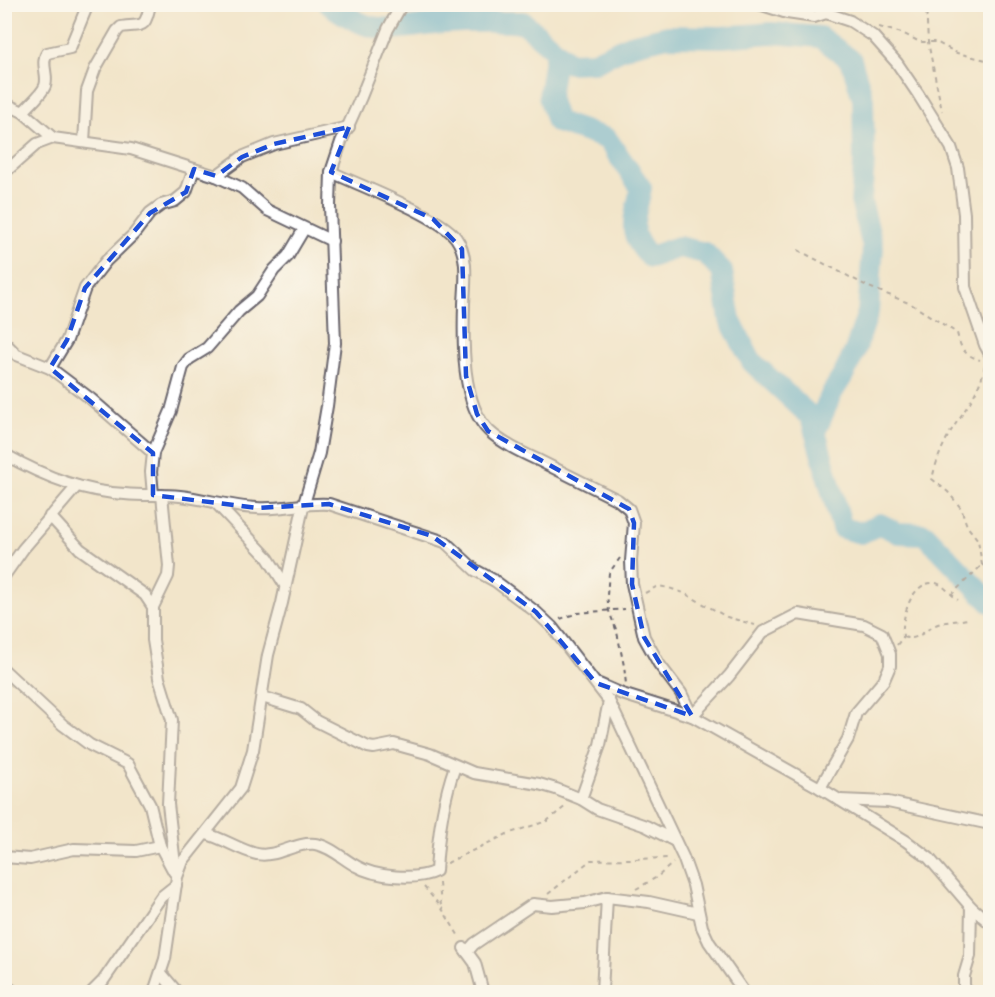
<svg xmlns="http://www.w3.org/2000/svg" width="995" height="997" font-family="'Indie Flower',sans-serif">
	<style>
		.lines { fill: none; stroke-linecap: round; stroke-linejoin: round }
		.river { stroke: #5ab0d7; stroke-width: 22 }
		.street-casing { stroke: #6b666d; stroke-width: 14 }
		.path { stroke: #6b666d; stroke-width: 2; stroke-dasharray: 4.5 4.5; stroke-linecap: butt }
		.street { stroke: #fff; stroke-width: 10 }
		.marked { fill: none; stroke: #1d4ed8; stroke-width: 4.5; stroke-dasharray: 12 8; stroke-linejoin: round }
	</style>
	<rect width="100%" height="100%" fill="#fbf7ec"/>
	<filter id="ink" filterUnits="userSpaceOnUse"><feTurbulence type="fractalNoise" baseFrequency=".0167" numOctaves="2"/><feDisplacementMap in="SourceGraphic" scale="12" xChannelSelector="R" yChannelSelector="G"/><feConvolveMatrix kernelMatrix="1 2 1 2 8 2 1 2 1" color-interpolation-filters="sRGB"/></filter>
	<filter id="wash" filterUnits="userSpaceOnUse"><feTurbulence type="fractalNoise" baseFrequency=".008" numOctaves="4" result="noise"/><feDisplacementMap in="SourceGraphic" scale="24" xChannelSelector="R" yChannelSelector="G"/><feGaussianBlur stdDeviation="1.35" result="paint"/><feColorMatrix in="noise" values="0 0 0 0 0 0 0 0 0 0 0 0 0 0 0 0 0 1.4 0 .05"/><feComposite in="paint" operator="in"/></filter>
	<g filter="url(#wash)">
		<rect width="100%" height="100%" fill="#f2e5ca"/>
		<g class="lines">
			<g class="river">
				<path d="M 329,4 C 376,39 391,28 444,23 C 470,21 497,22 523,22 L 556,51 L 549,97 L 557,122 L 607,139 L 641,188 C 635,220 625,232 650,257 L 679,247 L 705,253 L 722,271 L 730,320 L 752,362 L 811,417 L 842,528 L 861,533 L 880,524 L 898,533 L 925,534 L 990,602"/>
				<path d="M 556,51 L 569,63 L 594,62 L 630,45 L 668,36 L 722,37 L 771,33 L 820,37 L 851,60 L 863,99 L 864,163 L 861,201 L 873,247 L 868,312 L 855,351 L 844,374 L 832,393 L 815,432"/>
			</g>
		</g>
	</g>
	<g filter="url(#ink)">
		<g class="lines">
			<defs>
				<g id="street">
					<path d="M 759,4 L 787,13 L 814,17 L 826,13 L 850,21 L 873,36 L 897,63 L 918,94 L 951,147 L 958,168 L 964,214 L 965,287 L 985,345 L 990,354"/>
					<path d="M 4,103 L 23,112 L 53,138 L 131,149 L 216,176 L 242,188 L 267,210 L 332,241"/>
					<path d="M 23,112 C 29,105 42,94 45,86 C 49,75 40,64 47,53 L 70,48 L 88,4"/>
					<path d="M 84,142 L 87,91 L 95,69 L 117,31 L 121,27 C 141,23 145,32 150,4"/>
					<path d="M 331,172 C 359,185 440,216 456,238 C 469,256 465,282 464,304 C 463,340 461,404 489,431 C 503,444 523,453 540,461 C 566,474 592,487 618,500 L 629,509 L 634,523 L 631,561 L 632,584 L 644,637 L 659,664 L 681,693 L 692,716 L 729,676 L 763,632 L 798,614 L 864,625 L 882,634 L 890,654 L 890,666 L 884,680 L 856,713 L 848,739 L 820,788"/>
					<path d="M 4,173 L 37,144 L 53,138"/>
					<path d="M 216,176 L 242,157 L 274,144 L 349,127"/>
					<path d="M 4,342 L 17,355 L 50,368 L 91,399 L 153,453"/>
					<path d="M 50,368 L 67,340 L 85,288 L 106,261 L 134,234 L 150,213 L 161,205 L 175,201 L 186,192 L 194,169"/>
					<path d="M 4,454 C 41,475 82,492 125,494 C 143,496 162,494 180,496 C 206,499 231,507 257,508 C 281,510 306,502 329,504 L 445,542 L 475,570 L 495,581 L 536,612 L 552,627 L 609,701 L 683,857 L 693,885 L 702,927 L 709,942 L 744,992"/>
					<path d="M 153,495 L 151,472 L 153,453 L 171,411 L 183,367 L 189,359 L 207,348 L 239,311 L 257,296 L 274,270 L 288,256 L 304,229"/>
					<path d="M 216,503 L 268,558 L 285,585"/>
					<path d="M 50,516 L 80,549 L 145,595 L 153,607 L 153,640 L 159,678 L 172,720 L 168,804 L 176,873"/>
					<path d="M 4,576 L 23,549 L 77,486"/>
					<path d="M 153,607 L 168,576 L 169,566 L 162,495"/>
					<path d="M 4,670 L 63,725 L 90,745 L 128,764 L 150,805 L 160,846 L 174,872"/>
					<path d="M 599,684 L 622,694 L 692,716 L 820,788 L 906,841 L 929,858 L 971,907 L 990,923"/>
					<path d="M 262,697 L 301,709 L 316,721 L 368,747 L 374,748 L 394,744 L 430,754 L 474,773 L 539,784 L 556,789 L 581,799 L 597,809 L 646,826 L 675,841"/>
					<path d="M 581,799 L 600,745 L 609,701"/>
					<path d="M 840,800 L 888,802 L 990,824"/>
					<path d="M 206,834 C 223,838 241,851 257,854 C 276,858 295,842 315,844 C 330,846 343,859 356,866 C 375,877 416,881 436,871 C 438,835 443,800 455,766"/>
					<path d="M 4,857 L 30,859 L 74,849 L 136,851 L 160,846"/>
					<path d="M 464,948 L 475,963 L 483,992"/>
					<path d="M 467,952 L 474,944 L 533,904 L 552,906 L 585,903 L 607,897 L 649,902 L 698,913"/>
					<path d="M 161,973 L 177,992"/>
					<path d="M 4,984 L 14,992"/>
					<path d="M 92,992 L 103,981 L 161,897 L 176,885"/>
					<path d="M 154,992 L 165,959 L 177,877 L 183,861 L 241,788 L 253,750 L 268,655 L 282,603 L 303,507 L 319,453 L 327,406 L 335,343 L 330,206 L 331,172 L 341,142 L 361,97 L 388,29 L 402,4"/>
					<path d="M 602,992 L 607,897"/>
					<path d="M 964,992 L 964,976 L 970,956 L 971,907"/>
				</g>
			</defs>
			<use href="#street" class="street-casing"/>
			<g class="path">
				<path d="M 926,4 L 928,42 L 942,111"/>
				<path d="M 879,27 L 902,33 L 920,42 L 936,42 L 957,53 L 990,61"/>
				<path d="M 798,250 L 869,287 L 911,304 L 957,333 C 961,349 963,354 980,360"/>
				<path d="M 620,558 L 609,573 L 607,595 L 609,611 L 617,632 L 624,666 L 626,684"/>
				<path d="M 982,565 L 978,540 L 967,526 L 961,508 L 948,492 L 932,479 C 936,462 942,446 951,431 C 965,409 981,390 985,364"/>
				<path d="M 982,565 L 990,567"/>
				<path d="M 645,593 L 658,586 L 669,588 L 684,593 L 727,617 L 755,625"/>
				<path d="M 951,595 L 982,565"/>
				<path d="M 560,619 L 578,613 L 625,609"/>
				<path d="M 903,637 C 919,642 924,629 938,624 C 947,621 958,621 968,619"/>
				<path d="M 897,645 L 903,637 C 901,618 911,580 936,583 C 944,585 951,595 958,600"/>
				<path d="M 447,863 L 507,834 L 547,821 L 566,806"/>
				<path d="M 439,883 L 441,907"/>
				<path d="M 424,887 L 441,907 L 460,938"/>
				<path d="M 636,889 L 657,877 L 673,863"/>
				<path d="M 548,894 L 591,860 L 671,858"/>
			</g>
			<use href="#street" class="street"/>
		</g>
	</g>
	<path d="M0 0H995V997H0ZM 349,127 L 331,172 L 433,219 L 462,249 L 466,376 L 477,414 L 488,431 L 629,509 L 634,523 L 632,584 L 644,637 L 692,716 L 596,683 L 536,612 L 432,536 L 329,504 L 257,508 L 153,495 L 153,453 L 50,368 L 67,340 L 85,288 L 150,213 L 186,192 L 194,169 L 216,176 L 242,157 L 274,144 Z" fill="#f2e5ca" fill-opacity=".55" fill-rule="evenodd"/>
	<path class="marked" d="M 349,127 L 331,172 L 433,219 L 462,249 L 466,376 L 477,414 L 488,431 L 629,509 L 634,523 L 632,584 L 644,637 L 692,716 L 596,683 L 536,612 L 432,536 L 329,504 L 257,508 L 153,495 L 153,453 L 50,368 L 67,340 L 85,288 L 150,213 L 186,192 L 194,169 L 216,176 L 242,157 L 274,144 Z"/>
	<rect width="995" height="997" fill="none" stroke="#fbf7ec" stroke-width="24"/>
</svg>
